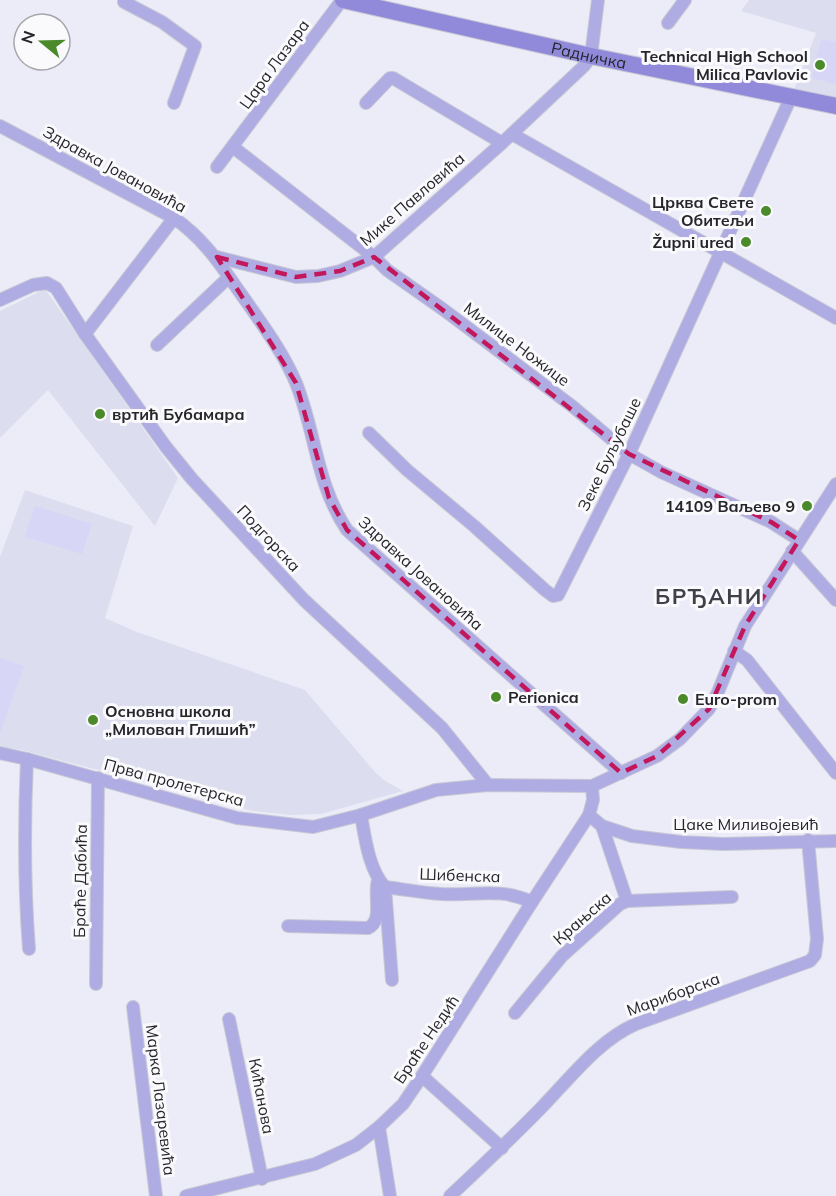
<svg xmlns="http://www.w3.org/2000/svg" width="836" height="1196" font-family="Mulish,sans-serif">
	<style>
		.built { fill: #ddddf0 }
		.pitch { fill: #d7d6f7 }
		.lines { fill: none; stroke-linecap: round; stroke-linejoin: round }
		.street-casing { stroke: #c8c8d4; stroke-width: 14 }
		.secondary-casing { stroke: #c8c8d4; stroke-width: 18 }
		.street { stroke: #aface3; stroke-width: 12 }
		.secondary { stroke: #918adb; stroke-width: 16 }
		.marked { fill: none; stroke: #c2185b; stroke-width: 4.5; stroke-dasharray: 12 8; stroke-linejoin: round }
		.poi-dot { fill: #4b8a2a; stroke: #fafafd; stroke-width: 2 }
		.labels { text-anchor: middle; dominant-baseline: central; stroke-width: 6; stroke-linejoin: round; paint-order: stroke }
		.street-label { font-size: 16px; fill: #25252a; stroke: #fafafd }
		.poi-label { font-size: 16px; font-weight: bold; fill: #25252a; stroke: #fafafd; text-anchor: end }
		.district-label { font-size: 22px; font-weight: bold; letter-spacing: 1.5px; fill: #40404a; stroke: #fafafd }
	</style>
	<rect width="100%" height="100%" fill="#ececf9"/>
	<g class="built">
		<path d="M 749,0 L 836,0 L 836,106 L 791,97 L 816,33 L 741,11 Z"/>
		<path d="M 45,289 L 178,478 L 155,526 L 48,390 L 0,438 L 0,311 Z"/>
		<path d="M 25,490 L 133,526 L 105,618 L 137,632 L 305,690 L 375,772 L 384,780 L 403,791 L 321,814 L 291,815 L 253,811 L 22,750 L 0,747 L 0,557 Z"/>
	</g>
	<g class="pitch">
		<path d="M 821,39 L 836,42 L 836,84 L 812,78 Z"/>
		<path d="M 35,506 L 92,524 L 82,554 L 25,537 Z"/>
		<path d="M 0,658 L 24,666 L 0,733 Z"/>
	</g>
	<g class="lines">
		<defs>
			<g id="street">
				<path d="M 125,0 L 124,2 L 162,22 L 195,46 L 174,103"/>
				<path d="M 668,23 L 685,0"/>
				<path d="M 366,103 L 390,78 L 393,78 L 502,143"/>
				<path d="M 0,126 L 174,218 C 207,241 223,269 246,301 C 264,327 284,354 296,383 C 316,433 316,484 347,530 L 621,773"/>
				<path d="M 512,134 L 836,318"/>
				<path d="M 233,147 L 374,257 L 387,270 L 444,310 L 572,406 L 629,454 L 661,472 L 771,522 L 799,540"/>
				<path d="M 217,167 L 342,0"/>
				<path d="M 217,257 L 296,277 L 318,276 L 340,271 L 374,257 L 502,143 L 584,66 L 591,56 L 598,0"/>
				<path d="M 0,300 L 33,285 L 47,283 L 56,288 L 85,334 L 166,447 L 192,479 L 304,600 L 442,728 L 488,785"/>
				<path d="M 85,334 L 174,218"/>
				<path d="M 157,345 L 229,277"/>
				<path d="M 369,433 L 407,470 L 474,526 L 545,590 L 553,596 L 558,595 L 629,454 L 791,97"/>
				<path d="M 792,551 L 836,600"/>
				<path d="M 734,651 L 747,660 L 836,773"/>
				<path d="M 0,753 L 27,759 L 237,818 L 313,827 L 361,815 L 436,790 L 488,785 L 592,786 L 657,756 L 680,739 L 709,709 L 718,692 L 745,626 L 836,484"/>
				<path d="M 27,759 C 24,824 24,884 29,949"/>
				<path d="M 361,815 C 365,838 369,870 385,887 L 392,980"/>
				<path d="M 589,815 L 602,826 L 632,836 L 681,842 L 723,844 L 836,841"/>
				<path d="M 602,826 L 627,901"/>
				<path d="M 385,887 C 403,889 422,893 441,894 C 474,896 500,887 532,902"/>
				<path d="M 288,926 L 368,928 C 384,921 373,894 378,880"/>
				<path d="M 96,984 L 98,778"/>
				<path d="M 133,1007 L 156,1196"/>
				<path d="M 515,1013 L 562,956 L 620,904 L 627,901 L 732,897"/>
				<path d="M 229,1019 L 262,1179"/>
				<path d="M 422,1076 L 502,1148"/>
				<path d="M 379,1127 L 390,1196"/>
				<path d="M 186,1196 L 315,1164 L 356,1145 L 379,1127 L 403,1104 L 422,1076 L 532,902 L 589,815 L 593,800 L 592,786"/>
				<path d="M 450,1196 C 481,1167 513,1137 543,1106 C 571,1077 599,1040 636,1024 L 810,961 L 815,955 L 817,939 L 808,840"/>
			</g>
			<g id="secondary">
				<path id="s1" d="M 343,0 L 591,56 L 836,106"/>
			</g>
		</defs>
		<use href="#street" class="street-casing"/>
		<use href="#secondary" class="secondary-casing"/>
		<use href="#street" class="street"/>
		<use href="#secondary" class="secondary"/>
	</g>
	<path class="marked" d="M 217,257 L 296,277 L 340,271 L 374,257 L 629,454 L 771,522 L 799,540 L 745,626 L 709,709 L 657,756 L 621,773 L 347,530 L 329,498 L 296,383 Z"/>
	<g class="poi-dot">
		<circle cx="820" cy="65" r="6"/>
		<circle cx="766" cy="211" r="6"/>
		<circle cx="746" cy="242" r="6"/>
		<circle cx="100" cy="414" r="6"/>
		<circle cx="807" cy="506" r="6"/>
		<circle cx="496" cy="697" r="6"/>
		<circle cx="683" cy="699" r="6"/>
		<circle cx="93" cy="720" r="6"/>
	</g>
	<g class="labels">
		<g class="street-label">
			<text stroke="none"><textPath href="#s1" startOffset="252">Радничка</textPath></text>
			<text transform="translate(274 64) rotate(-54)">Цара Лазара</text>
			<text transform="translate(115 169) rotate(29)">Здравка Јовановића</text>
			<text transform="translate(412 199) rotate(-41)">Мике Павловића</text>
			<text transform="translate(517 344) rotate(37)">Милице Ножице</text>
			<text transform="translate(609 454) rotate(-64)">Зеке Буљубаше</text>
			<text transform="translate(269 538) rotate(47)">Подгорска</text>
			<text transform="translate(421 573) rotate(42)">Здравка Јовановића</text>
			<text transform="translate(174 782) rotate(15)">Прва пролетерска</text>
			<text x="746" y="824">Цаке Миливојевић</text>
			<text transform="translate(460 875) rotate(2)">Шибенска</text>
			<text transform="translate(80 881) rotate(-89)">Браће Дабића</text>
			<text transform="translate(582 918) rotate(-41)">Крањска</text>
			<text transform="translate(673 994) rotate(-20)">Мариборска</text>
			<text transform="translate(426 1039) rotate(-56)">Браће Недић</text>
			<text transform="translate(262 1096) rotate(79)">Кићанова</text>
			<text transform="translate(161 1100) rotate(83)">Марка Лазаревића</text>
		</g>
		<g class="poi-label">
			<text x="808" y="56">Technical High School<tspan x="808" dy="18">Milica Pavlovic</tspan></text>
			<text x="754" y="202">Црква Свете<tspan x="754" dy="18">Обитељи</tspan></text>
			<text x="734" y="242">Župni ured</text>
			<text x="112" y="414" text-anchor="start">вртић Бубамара</text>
			<text x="795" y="506">14109 Ваљево 9</text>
			<text x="508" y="697" text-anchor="start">Perionica</text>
			<text x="695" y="699" text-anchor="start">Euro-prom</text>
			<text x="105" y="711" text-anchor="start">Основна школа<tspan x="105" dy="18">„Милован Глишић”</tspan></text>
		</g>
		<g class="district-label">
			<text x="709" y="596">БРЂАНИ</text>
		</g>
	</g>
	<g transform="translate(42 42) rotate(289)"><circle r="28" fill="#fafafd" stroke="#a5a5a9" stroke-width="1.5"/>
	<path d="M0-4.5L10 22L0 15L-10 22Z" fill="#4b8a2a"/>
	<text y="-9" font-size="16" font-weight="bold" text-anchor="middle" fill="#25252a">N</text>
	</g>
</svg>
